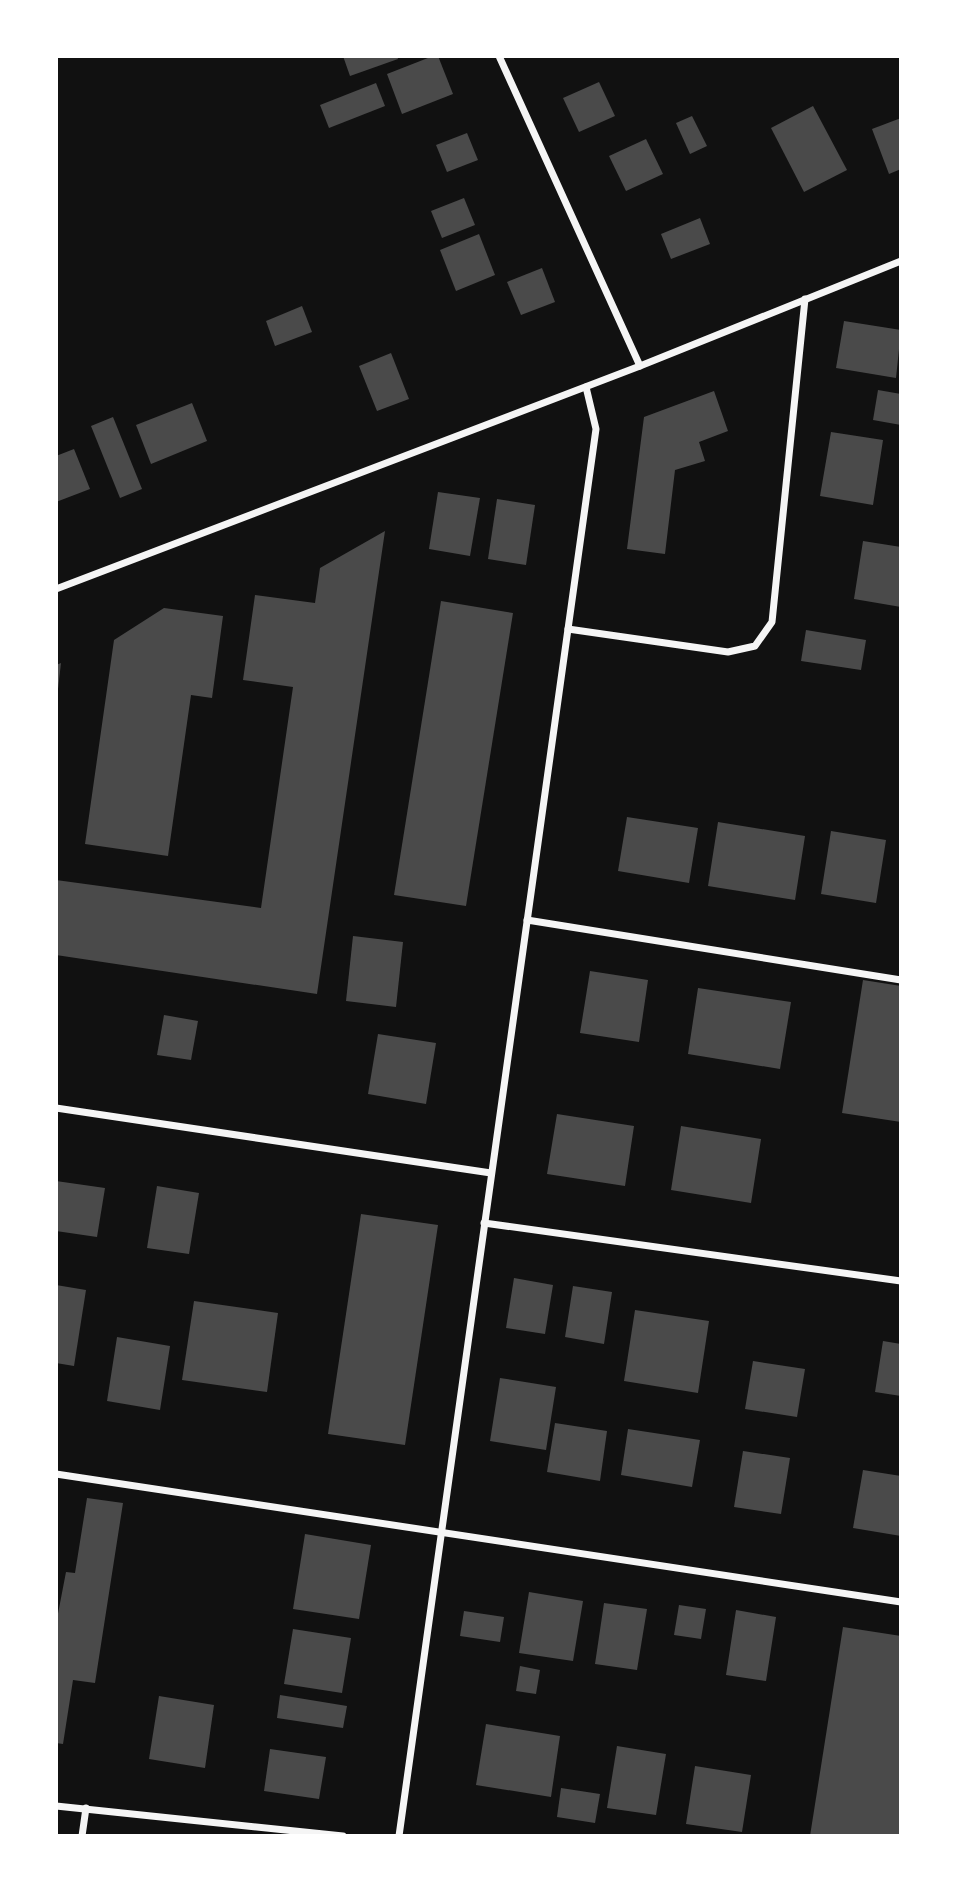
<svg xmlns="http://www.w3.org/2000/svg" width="957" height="1892" font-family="'PT Sans Narrow',sans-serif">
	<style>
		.building { fill: #4a4a4a }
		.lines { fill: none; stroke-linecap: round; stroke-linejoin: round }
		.minor { stroke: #f5f5f5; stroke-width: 7 }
	</style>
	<rect width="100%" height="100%" fill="#111"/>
	<g class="building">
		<path d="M 343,56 L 397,56 L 398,59 L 350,76 Z"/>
		<path d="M 433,56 L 438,56 L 453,94 L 402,114 L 387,74 Z"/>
		<path d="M 599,82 L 615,116 L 579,132 L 563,98 Z"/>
		<path d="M 376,83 L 385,106 L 329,128 L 320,105 Z"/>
		<path d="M 813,106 L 847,170 L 804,192 L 771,128 Z"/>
		<path d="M 692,116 L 707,146 L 690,154 L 676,123 Z"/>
		<path d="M 901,118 L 901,169 L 889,174 L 872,129 Z"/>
		<path d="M 467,133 L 478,160 L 447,172 L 436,145 Z"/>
		<path d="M 646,139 L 663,174 L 626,191 L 609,156 Z"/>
		<path d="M 464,198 L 475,225 L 442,238 L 431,211 Z"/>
		<path d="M 700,218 L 710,244 L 671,259 L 661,234 Z"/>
		<path d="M 479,234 L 495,275 L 456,291 L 440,250 Z"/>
		<path d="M 542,268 L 555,302 L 521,315 L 507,282 Z"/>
		<path d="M 302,306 L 312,332 L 275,346 L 266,321 Z"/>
		<path d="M 844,321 L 901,330 L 896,378 L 836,368 Z"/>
		<path d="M 391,353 L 409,399 L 377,411 L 359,366 Z"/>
		<path d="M 878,390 L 901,394 L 901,425 L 873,420 Z"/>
		<path d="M 714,391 L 728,431 L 699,442 L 705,461 L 675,470 L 665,554 L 627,549 L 644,417 Z"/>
		<path d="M 192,403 L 207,441 L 151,464 L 136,425 Z"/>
		<path d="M 113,417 L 142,489 L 120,498 L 91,426 Z"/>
		<path d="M 831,432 L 883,440 L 873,505 L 820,496 Z"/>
		<path d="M 74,449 L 90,489 L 56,502 L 56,456 Z"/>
		<path d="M 438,492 L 480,498 L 470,556 L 429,549 Z"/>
		<path d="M 497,499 L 535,505 L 526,565 L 488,559 Z"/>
		<path d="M 385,531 L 317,994 L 56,955 L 56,880 L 261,908 L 293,687 L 243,680 L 255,595 L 315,603 L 320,568 Z"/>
		<path d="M 863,541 L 901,547 L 901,607 L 854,599 Z"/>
		<path d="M 441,601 L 513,613 L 466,906 L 394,895 Z"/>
		<path d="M 164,608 L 223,616 L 212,698 L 191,695 L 168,856 L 85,844 L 114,640 Z"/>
		<path d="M 806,630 L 866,640 L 861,670 L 801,661 Z"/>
		<path d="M 61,663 L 58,689 L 56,689 L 56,665 Z"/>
		<path d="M 627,817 L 698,828 L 689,883 L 618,871 Z"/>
		<path d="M 718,822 L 805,836 L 795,900 L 708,886 Z"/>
		<path d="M 831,831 L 886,840 L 876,903 L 821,894 Z"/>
		<path d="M 353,936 L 403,942 L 396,1007 L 346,1001 Z"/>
		<path d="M 590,971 L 648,980 L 639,1042 L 580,1033 Z"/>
		<path d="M 863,980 L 901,986 L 901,1122 L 842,1113 Z"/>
		<path d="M 698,988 L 791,1002 L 780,1069 L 688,1054 Z"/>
		<path d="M 164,1015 L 198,1021 L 191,1060 L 157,1055 Z"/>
		<path d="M 378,1034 L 436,1043 L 426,1104 L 368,1094 Z"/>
		<path d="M 557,1114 L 634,1126 L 625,1186 L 547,1174 Z"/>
		<path d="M 681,1126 L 761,1139 L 751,1203 L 671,1190 Z"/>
		<path d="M 56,1181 L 105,1188 L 97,1237 L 56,1231 Z"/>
		<path d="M 157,1186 L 199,1193 L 189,1254 L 147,1248 Z"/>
		<path d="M 361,1214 L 438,1225 L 405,1445 L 328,1434 Z"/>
		<path d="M 514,1278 L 553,1285 L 545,1334 L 506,1328 Z"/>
		<path d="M 56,1285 L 86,1290 L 74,1366 L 56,1363 Z"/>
		<path d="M 573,1286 L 612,1292 L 604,1344 L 565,1337 Z"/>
		<path d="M 194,1301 L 278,1313 L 267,1392 L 182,1380 Z"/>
		<path d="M 635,1310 L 709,1321 L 698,1393 L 624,1381 Z"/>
		<path d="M 117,1337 L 170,1346 L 160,1410 L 107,1401 Z"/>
		<path d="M 883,1341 L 901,1344 L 901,1396 L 875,1392 Z"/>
		<path d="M 753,1361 L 805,1369 L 797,1417 L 745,1409 Z"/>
		<path d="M 500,1378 L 556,1387 L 546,1450 L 490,1441 Z"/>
		<path d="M 555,1423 L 607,1431 L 600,1481 L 547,1472 Z"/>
		<path d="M 628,1429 L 700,1440 L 692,1487 L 621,1475 Z"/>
		<path d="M 743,1451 L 790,1458 L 781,1514 L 734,1507 Z"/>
		<path d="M 863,1470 L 901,1476 L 901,1536 L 853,1528 Z"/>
		<path d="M 87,1498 L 123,1503 L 95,1683 L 73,1680 L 63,1744 L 56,1743 L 56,1624 L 66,1572 L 75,1573 Z"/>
		<path d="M 305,1534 L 371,1545 L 359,1619 L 293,1609 Z"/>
		<path d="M 529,1592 L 583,1601 L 573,1661 L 519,1653 Z"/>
		<path d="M 604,1603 L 647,1609 L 637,1670 L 595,1664 Z"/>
		<path d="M 679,1605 L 706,1609 L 701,1639 L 674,1635 Z"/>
		<path d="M 736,1610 L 776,1617 L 766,1681 L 726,1675 Z"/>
		<path d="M 464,1611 L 504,1617 L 500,1642 L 460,1636 Z"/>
		<path d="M 843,1627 L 901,1636 L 901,1836 L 810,1836 Z"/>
		<path d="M 293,1629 L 351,1638 L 342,1693 L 284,1684 Z"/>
		<path d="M 520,1666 L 540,1670 L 536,1694 L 516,1691 Z"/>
		<path d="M 280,1695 L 347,1706 L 343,1728 L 277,1718 Z"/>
		<path d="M 159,1696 L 214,1705 L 205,1768 L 149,1759 Z"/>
		<path d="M 486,1724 L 560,1736 L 551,1797 L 476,1785 Z"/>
		<path d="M 617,1746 L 666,1754 L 656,1815 L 607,1808 Z"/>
		<path d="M 270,1749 L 326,1757 L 319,1799 L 264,1791 Z"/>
		<path d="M 695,1766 L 751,1775 L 742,1832 L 686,1824 Z"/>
		<path d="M 561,1788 L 600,1794 L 595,1823 L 557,1817 Z"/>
	</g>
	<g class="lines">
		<g class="minor">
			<path d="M 499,56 L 640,366"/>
			<path d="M 56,589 L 640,366 L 901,261"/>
			<path d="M 568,629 L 728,652 L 755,646 L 772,622 L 805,299"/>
			<path d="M 527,920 L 901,980"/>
			<path d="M 56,1108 L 491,1173"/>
			<path d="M 484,1223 L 901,1281"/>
			<path d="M 56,1474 L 901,1602"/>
			<path d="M 56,1806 L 343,1836"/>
			<path d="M 82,1836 L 86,1808"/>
			<path d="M 399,1836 L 596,429 L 586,387"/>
		</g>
	</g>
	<rect width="957" height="1892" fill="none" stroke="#ffffff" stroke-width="116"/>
</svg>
